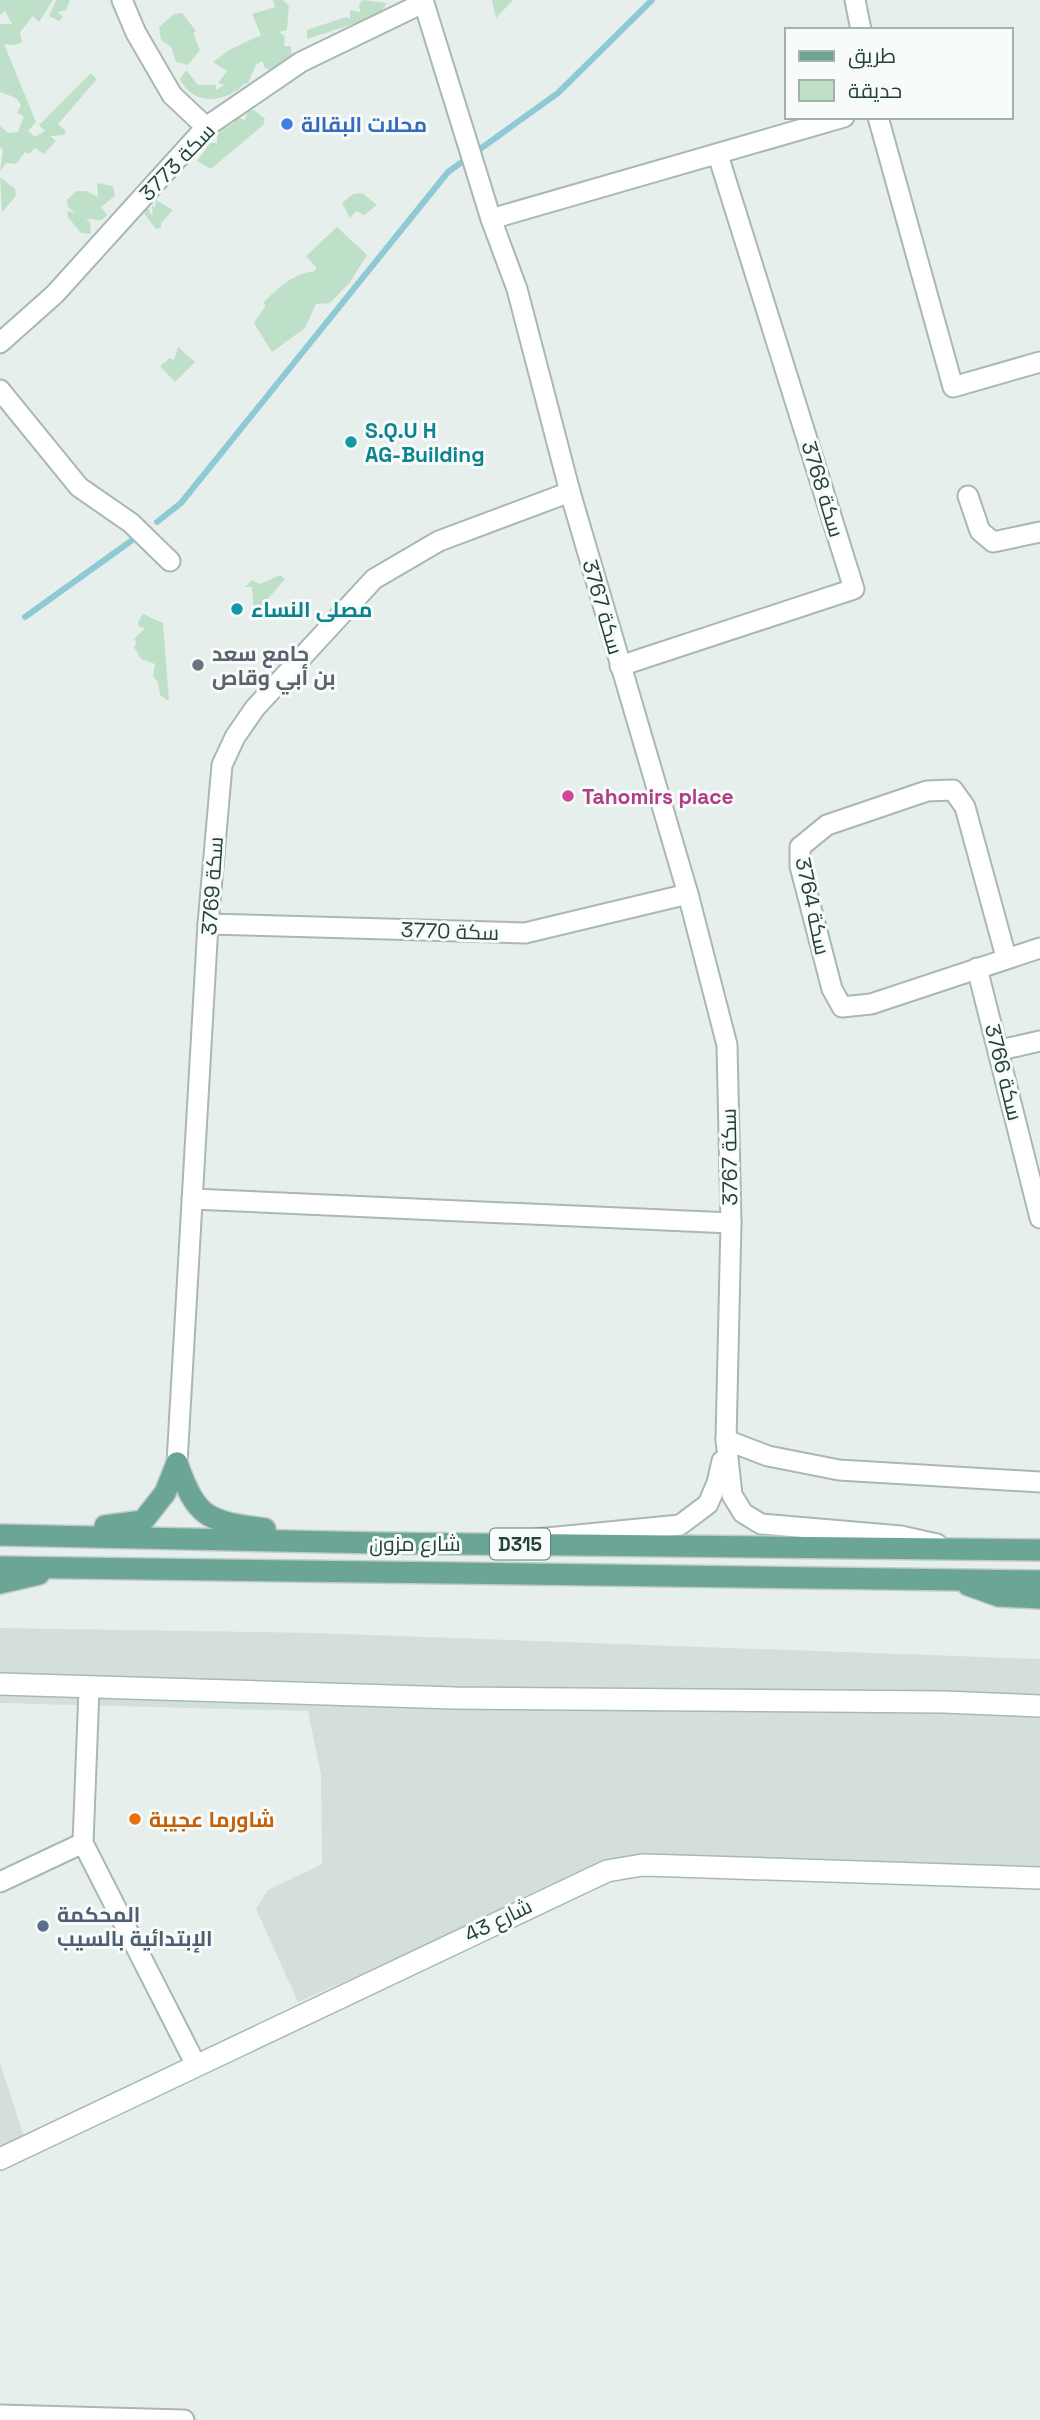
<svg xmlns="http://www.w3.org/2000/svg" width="1040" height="2420" font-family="'Space Grotesk',Cairo,sans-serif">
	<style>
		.built { fill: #d4dfda }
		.green { fill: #bfe0c8 }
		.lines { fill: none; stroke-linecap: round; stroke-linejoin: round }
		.stream { stroke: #8ec9d4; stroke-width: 6 }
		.street-casing { stroke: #a8b8b2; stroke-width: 23 }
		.secondary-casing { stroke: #a4bbb3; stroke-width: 24 }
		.primary-casing { stroke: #c2cac8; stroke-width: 24 }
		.street { stroke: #fff; stroke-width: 19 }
		.secondary { stroke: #fff; stroke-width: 21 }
		.primary { stroke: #6aa596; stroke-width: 21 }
		.shop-dot { fill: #3f7fe0; stroke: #f7fbf9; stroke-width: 2.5 }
		.culture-dot { fill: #0f9aa8; stroke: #f7fbf9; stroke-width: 2.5 }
		.worship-dot { fill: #6b7280; stroke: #f7fbf9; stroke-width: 2.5 }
		.hotel-dot { fill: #d1479c; stroke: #f7fbf9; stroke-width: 2.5 }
		.food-dot { fill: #e8710a; stroke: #f7fbf9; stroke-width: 2.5 }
		.service-dot { fill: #5c6f8a; stroke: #f7fbf9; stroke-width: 2.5 }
		.labels { text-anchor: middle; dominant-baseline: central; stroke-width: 6; stroke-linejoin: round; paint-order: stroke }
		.shield { fill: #f7fbf9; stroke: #637a73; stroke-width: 2 }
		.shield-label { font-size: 19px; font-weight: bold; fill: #24423a }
		.shop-label { font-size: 21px; font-weight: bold; fill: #366cbe; stroke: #f7fbf9; text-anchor: start }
		.street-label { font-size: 21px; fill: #24423a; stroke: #f7fbf9 }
		.culture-label { font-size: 21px; font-weight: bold; fill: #0d838f; stroke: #f7fbf9; text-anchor: start }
		.worship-label { font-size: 21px; font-weight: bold; fill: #5b616d; stroke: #f7fbf9; text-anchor: start }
		.hotel-label { font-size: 21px; font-weight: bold; fill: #b23c85; stroke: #f7fbf9; text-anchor: start }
		.food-label { font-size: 21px; font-weight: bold; fill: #c56008; stroke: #f7fbf9; text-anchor: start }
		.service-label { font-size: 21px; font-weight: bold; fill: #4e5e75; stroke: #f7fbf9; text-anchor: start }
	</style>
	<rect width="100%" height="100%" fill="#e6efeb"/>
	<g class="built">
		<path d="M 0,1628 L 313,1633 L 1040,1659 L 1040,1878 L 677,1866 L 585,1878 L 298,2002 L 256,1909 L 268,1890 L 322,1864 L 321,1775 L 308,1711 L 0,1703 Z"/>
		<path d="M 0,2063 L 27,2146 L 0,2159 Z"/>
	</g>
	<g class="green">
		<path d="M 0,0 L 53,0 L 39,22 L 33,16 L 20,32 L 22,42 L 15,45 L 4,44 L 36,122 L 28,131 L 35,137 L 45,131 L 39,125 L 91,73 L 97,79 L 58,124 L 66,131 L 64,135 L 50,136 L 56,141 L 44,154 L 35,148 L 29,154 L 25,152 L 16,164 L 6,163 L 0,171 L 3,150 L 0,147 L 0,126 L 8,133 L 18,132 L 24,116 L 17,113 L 21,106 C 18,95 7,96 0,92 L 0,24 L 12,24 L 5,11 L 0,15 Z"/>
		<path d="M 56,0 L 70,0 L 66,10 L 58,12 L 63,17 L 59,21 L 49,16 Z"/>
		<path d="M 273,0 L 283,0 L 289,6 L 287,30 L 279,32 L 285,36 L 284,46 L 291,46 L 292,63 L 282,62 L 273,71 L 265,68 L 262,61 L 256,65 L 248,83 C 240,84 242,88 236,91 C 215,104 191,102 180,79 L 186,70 L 198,85 L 216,85 L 216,90 L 224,85 L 218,83 L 227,71 L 213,62 L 229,50 L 261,35 L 252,14 L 275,7 Z"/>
		<path d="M 363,0 L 387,3 L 378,16 L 307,39 L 307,30 L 346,17 L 350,19 L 350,10 L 360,12 L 359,5 Z"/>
		<path d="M 492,0 L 513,0 L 496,18 Z"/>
		<path d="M 182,13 L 196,31 L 193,33 L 200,50 L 188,65 L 176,62 L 171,47 L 161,40 L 159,27 L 174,14 Z"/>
		<path d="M 254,110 L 265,119 L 263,125 L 211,169 L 197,161 L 210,143 L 217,143 L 217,134 L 235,122 L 235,116 L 245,120 L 248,111 Z"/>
		<path d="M 0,177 L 15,189 L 16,196 L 2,212 Z"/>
		<path d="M 97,183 L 113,186 L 115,196 L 101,207 L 107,215 C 100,224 94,218 86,219 L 90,222 L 91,234 L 81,233 L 67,216 L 68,211 L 75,213 L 68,207 L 67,200 L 76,191 L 86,191 L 98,197 Z"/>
		<path d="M 362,193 L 377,205 L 364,215 L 356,211 L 350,218 L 342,203 L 353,194 Z"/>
		<path d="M 156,200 L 173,210 L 161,223 L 161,228 L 156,229 L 142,211 L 148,208 L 153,218 L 152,206 L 155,207 Z"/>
		<path d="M 337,227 L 367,255 L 350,282 L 330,303 L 316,304 L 305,328 L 272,352 L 254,323 L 266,305 L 263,303 C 279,287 292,274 315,271 L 316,267 L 306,256 Z"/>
		<path d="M 178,347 L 195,362 L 175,382 L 160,366 L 170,358 L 174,360 Z"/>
		<path d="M 280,575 L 285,579 L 254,615 L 252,587 L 245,587 L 252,580 L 260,584 Z"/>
		<path d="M 143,614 L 163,623 L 169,701 L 160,695 L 158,682 L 153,677 L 155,664 L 141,659 L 134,647 L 137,642 L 134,639 L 145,628 L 139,627 L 138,622 Z"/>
	</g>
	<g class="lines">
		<g class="stream">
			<path d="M 157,522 L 181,503 L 448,172 L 558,93 L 652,0"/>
			<path d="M 25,617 L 131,541"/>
		</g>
		<defs>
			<g id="street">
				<path d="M 122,0 L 136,33 L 172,95 L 206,127"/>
				<path d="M 423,0 L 491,219 L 517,289 L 570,492 L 688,894 L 727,1045 L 731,1223 L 726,1440 L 732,1495 L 743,1513 L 761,1524 L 901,1536 L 937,1544"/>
				<path d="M 855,0 L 861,30"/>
				<path d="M 878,117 L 953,387 L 1040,362"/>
				<path d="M 491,219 L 844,117"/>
				<path d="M 0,343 L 55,294 L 206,127 L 301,62 L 423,3"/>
				<path d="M 0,390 L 79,487 L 131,523 L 170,561"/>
				<path d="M 968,496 L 980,531 L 993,542 L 1040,532"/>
				<path d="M 620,666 L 854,589 L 718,155"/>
				<path d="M 208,924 L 525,933 L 688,894"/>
				<path d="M 1006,957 L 965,807 L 953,790 L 927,791 L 827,825 L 800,847 L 800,866 L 832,989 L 842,1007 L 871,1004 L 1040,948"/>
				<path d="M 977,968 L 1040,1218"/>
				<path d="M 1000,1050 L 1040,1041"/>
				<path d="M 192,1199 L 731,1223"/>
				<path d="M 726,1440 L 768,1456 L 839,1470 L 1040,1482"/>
				<path d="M 177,1463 L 208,924 L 222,765 L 235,737 L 255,708 L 374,579 L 439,541 L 570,492"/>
				<path d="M 536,1539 L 680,1525 L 708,1504 L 717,1483 L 722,1461"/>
				<path d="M 89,1689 L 83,1843 L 196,2065"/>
				<path d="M 0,1882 L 83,1843"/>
				<path d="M 0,2415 L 184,2420"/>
			</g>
			<g id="secondary">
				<path d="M 0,1684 L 455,1698 L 943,1702 L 1040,1706"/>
				<path d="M 0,2159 L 607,1871 L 642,1865 L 677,1866 L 1040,1878"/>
			</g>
			<g id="primary">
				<path d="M 177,1463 C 197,1519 207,1521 265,1529"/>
				<path d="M 105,1526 L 143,1521 L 165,1493 L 177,1463"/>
				<path d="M 0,1535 L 378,1543 L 1040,1550"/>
				<path d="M 0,1567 L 1040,1581"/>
				<path d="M 0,1583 L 39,1574"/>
				<path d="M 968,1585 L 999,1596 L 1040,1598"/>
			</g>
		</defs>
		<use href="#street" class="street-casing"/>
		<use href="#secondary" class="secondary-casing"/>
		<use href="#primary" class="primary-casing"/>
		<use href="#street" class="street"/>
		<use href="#secondary" class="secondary"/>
		<use href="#primary" class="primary"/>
	</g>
	<circle class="shop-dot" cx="287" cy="124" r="7"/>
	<g class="culture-dot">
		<circle cx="351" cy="442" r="7"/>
		<circle cx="237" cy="609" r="7"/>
	</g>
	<circle class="worship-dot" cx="198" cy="665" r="7"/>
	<circle class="hotel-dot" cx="568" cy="796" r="7"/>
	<circle class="food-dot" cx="135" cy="1819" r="7"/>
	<circle class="service-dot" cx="43" cy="1926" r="7"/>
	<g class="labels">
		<rect class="shield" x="490" y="1528.5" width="60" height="31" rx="5"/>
		<g class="shield-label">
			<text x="520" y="1544">D315</text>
		</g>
		<g class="shop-label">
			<text x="301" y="124">محلات البقالة</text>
		</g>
		<g class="street-label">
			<text transform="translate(177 162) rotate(-46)">سكة 3773</text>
			<text transform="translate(823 489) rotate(73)">سكة 3768</text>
			<text transform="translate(603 607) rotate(74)">سكة 3767</text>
			<text transform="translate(212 886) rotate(-86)">سكة 3769</text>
			<text transform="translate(813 906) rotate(78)">سكة 3764</text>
			<text transform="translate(450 931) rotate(2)">سكة 3770</text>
			<text transform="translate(1004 1072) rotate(76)">سكة 3766</text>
			<text transform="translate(729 1157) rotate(-91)">سكة 3767</text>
			<text x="415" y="1543">شارع مزون</text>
			<text transform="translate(498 1920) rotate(-26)">شارع 43</text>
		</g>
		<g class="culture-label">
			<text x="365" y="430">S.Q.U H<tspan x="365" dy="24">AG-Building</tspan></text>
			<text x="251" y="609">مصلى النساء</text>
		</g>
		<g class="worship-label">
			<text x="212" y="653">جامع سعد<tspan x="212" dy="24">بن أبي وقاص</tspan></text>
		</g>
		<g class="hotel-label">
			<text x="582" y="796">Tahomirs place</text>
		</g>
		<g class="food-label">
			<text x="149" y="1819">شاورما عجيبة</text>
		</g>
		<g class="service-label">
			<text x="57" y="1914">المحكمة<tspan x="57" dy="24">الإبتدائية بالسيب</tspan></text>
		</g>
	</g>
	<rect x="785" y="28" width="228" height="91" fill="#f7fbf9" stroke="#a3b1ad" stroke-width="2"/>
	<rect x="799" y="51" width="35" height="10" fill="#6aa596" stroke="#a3b1ad" stroke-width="2"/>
	<text x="848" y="63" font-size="21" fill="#24423a">طريق</text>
	<rect x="799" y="80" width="35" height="21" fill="#bfe0c8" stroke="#a3b1ad" stroke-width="2"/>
	<text x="848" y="98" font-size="21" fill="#24423a">حديقة</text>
</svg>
